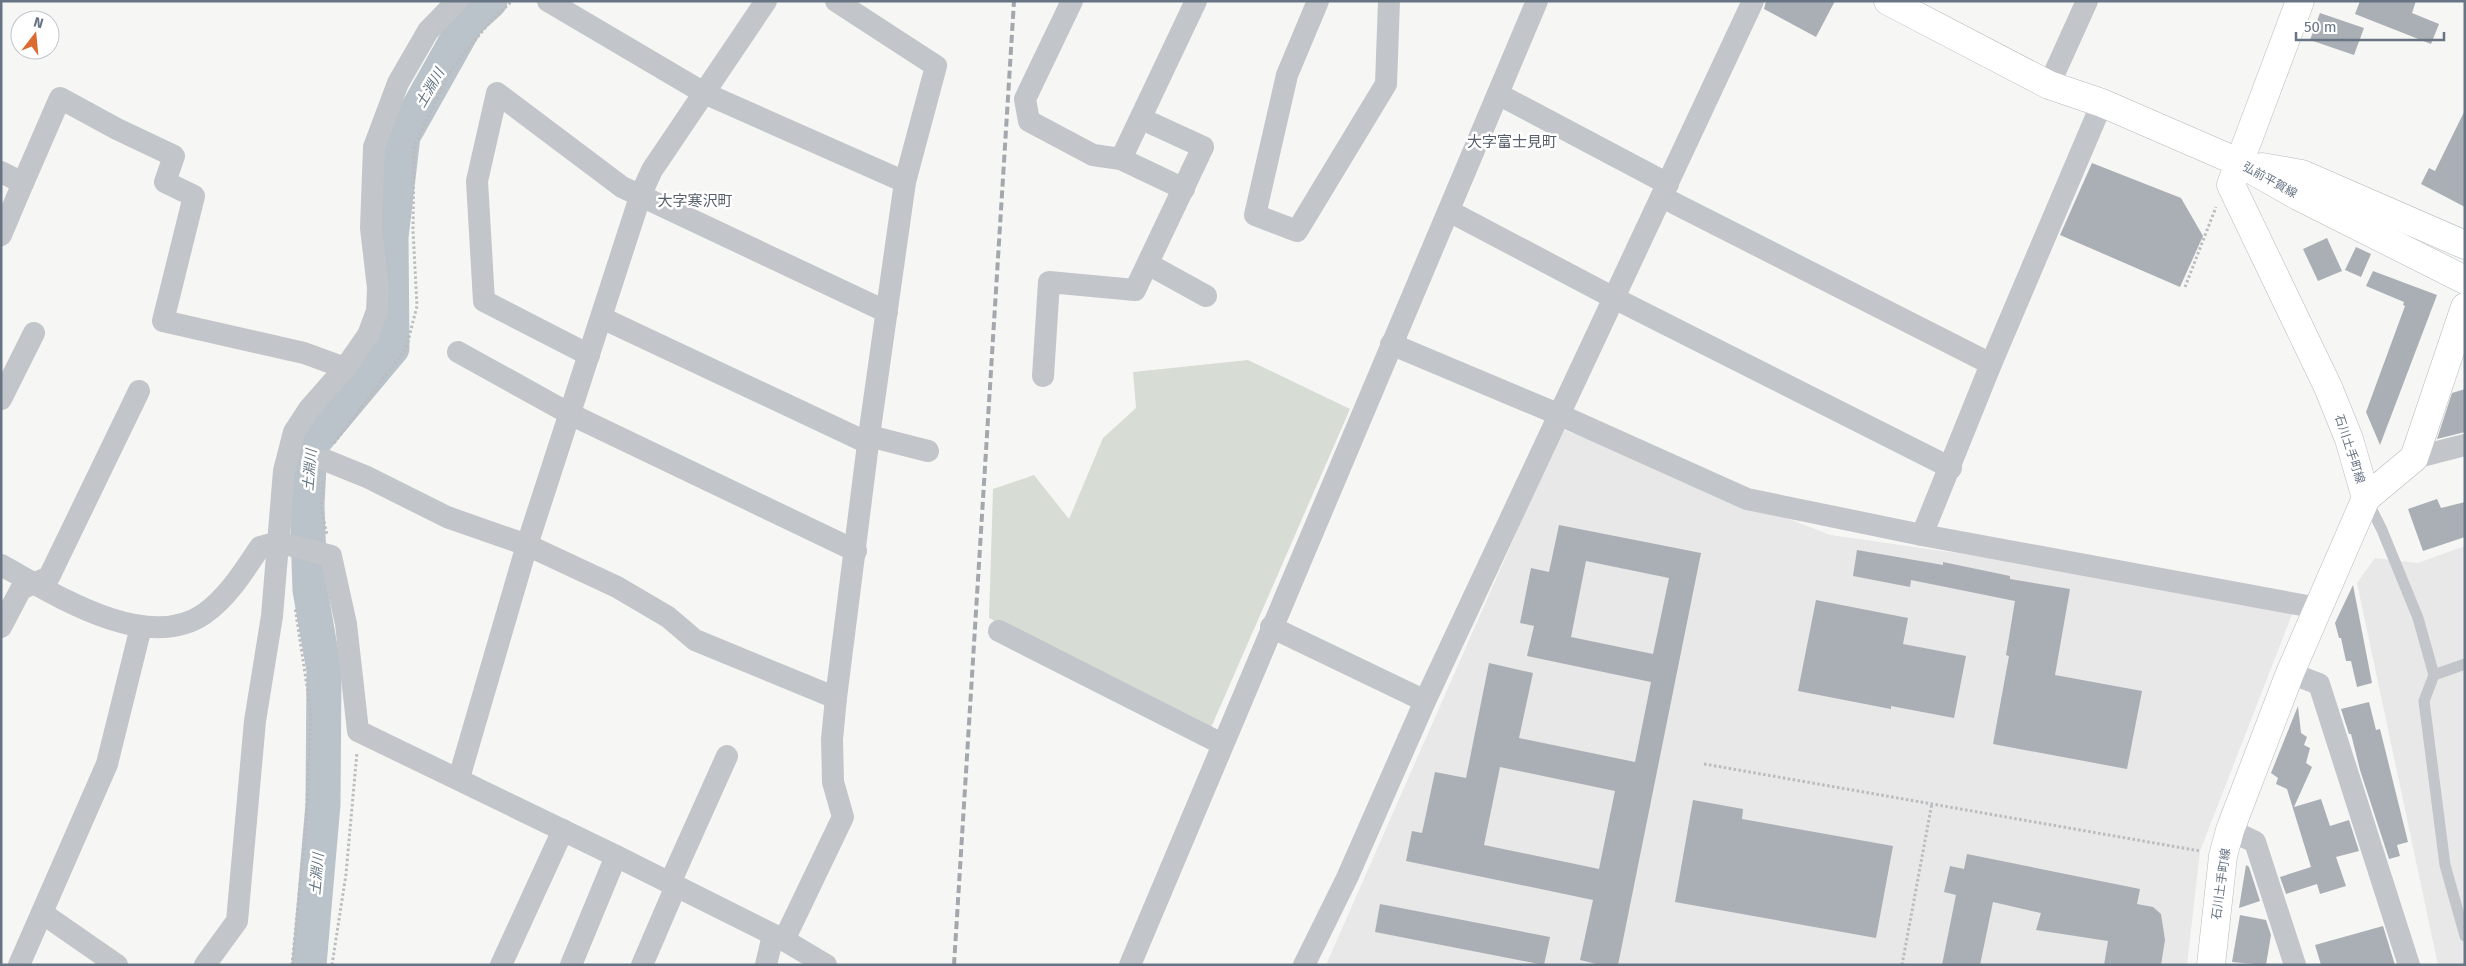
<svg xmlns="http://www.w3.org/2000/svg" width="2466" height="966" font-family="'Fira Sans','Noto Sans JP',sans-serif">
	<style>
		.built { fill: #e7e8e7 }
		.green { fill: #d7ddd5 }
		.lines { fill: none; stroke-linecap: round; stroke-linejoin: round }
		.river { stroke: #bac3c9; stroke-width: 35 }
		.building { fill: #a9afb5; fill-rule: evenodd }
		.secondary-casing { stroke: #b5b9bd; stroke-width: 29 }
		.path { stroke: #babcbf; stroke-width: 3; stroke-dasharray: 2.5 2.5; stroke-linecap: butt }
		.lane { stroke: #c2c5c9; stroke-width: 11 }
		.street { stroke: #c2c5c9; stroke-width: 22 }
		.secondary { stroke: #fff; stroke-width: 28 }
		.rail { stroke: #a3a8ae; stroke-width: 4; stroke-dasharray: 8 4; stroke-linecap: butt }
		.labels { text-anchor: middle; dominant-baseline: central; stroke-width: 5; stroke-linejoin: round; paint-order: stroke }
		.street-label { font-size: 12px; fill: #677483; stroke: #fff }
		.water-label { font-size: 14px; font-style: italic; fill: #63747f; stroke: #fff }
		.quarter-label { font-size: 15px; fill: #555e69; stroke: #fff }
	</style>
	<rect width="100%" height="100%" fill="#f6f7f4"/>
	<g class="built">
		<path d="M 1562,429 L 1830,535 L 2162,582 L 2293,612 L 2200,851 L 2187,965 L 1326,965 Z"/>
		<path d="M 2465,546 L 2465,965 L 2438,965 L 2357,583 L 2375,558 L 2418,563 Z"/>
	</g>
	<path class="green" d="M 1248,360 L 1350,409 L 1210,730 L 989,618 L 993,489 L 1034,475 L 1069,519 L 1103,438 L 1136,408 L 1133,372 Z"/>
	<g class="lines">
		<path class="river" d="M 309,965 L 323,804 L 324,670 L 310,590 L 307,505 L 310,446 L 392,348 L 391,237 L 403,136 L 467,22 L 490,1"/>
	</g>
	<g class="building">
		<path d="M 1766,1 L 1835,1 L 1816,37 L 1764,9 Z"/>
		<path d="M 2360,1 L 2416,1 L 2412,13 L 2439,24 L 2431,44 L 2355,14 Z"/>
		<path d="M 2320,13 L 2364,28 L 2354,55 L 2310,40 Z"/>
		<path d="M 2465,110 L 2465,207 L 2421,184 L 2429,168 L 2435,171 Z"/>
		<path d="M 2092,163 L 2181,198 L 2203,236 L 2180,287 L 2060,235 Z"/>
		<path d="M 2327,238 L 2342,271 L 2318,281 L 2303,249 Z"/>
		<path d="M 2356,247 L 2371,254 L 2361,277 L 2345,270 Z"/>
		<path d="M 2373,271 L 2437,295 L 2380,445 L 2366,412 L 2405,306 L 2403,305 L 2404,302 L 2366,286 Z"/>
		<path d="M 2465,389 L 2465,432 L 2437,439 L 2452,393 Z"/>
		<path d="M 2437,499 L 2441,508 L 2465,502 L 2465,537 L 2423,551 L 2408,509 Z"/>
		<path d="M 1559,525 L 1701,553 L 1618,965 L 1601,965 L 1580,960 L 1593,900 L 1406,861 L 1412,831 L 1422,833 L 1435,772 L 1466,778 L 1489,663 L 1533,673 L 1519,738 L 1635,762 L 1651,682 L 1527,656 L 1534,626 L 1520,623 L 1531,568 L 1549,572 ZM 1586,561 L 1669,578 L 1653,654 L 1571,637 ZM 1500,767 L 1615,791 L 1599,869 L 1484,845 Z"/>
		<path d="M 1857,550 L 1943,565 L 1943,562 L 2010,576 L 2010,579 L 2070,589 L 2055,675 L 2142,691 L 2127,769 L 1993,744 L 2009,656 L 2006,655 L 2015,601 L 1911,580 L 1910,587 L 1853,576 Z"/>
		<path d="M 2353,585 L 2372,683 L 2357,687 L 2351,661 L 2346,661 L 2341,638 L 2339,638 L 2335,623 Z"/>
		<path d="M 1816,600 L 1908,618 L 1903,644 L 1966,656 L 1954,718 L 1891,706 L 1891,709 L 1798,691 Z"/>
		<path d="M 2369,702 L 2376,730 L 2380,729 L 2408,842 L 2397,845 L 2400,856 L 2389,859 L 2360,770 L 2351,734 L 2349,734 L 2341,709 Z"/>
		<path d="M 2298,706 L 2301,733 L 2307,737 L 2304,745 L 2310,748 L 2306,763 L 2312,767 L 2294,807 L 2321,799 L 2330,826 L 2349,820 L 2359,851 L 2336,857 L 2346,886 L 2320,894 L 2317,884 L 2286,894 L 2280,877 L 2311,867 L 2287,789 L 2276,784 L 2278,778 L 2271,773 Z"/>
		<path d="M 1693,800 L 1743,809 L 1742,819 L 1893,846 L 1876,938 L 1675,902 Z"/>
		<path d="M 1967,854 L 2140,889 L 2137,904 L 2153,907 L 2161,914 L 2165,940 L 2161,965 L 2104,965 L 2108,941 L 2036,930 L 2041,913 L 1993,902 L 1980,965 L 1942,965 L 1956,895 L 1944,892 L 1950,866 L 1964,869 Z"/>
		<path d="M 2246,865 L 2249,867 L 2260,901 L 2239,908 Z"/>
		<path d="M 1380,904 L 1550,937 L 1544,965 L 1375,932 Z"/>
		<path d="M 2240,915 L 2266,920 L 2271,935 L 2266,965 L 2232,962 Z"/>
		<path d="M 2383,926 L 2395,965 L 2321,965 L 2315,945 Z"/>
	</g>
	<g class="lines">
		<defs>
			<g id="secondary">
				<path d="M 1888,1 L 2049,85 L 2102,103 L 2238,162 L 2298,196 L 2465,280"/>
				<path d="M 2262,167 L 2302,174 L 2465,245"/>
				<path d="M 2366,498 L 2414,458 L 2465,307"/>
				<path d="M 2211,965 L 2223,856 L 2230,830 L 2290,673 L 2366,498 L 2349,439 L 2328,387 L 2231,185 L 2300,1"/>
			</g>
		</defs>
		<use href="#secondary" class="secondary-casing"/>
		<g class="path">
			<path d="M 2185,287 L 2216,207"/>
			<path d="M 334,443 L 406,349 L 417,306 L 413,230 L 414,146 L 451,70 L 489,23 L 512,1"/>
			<path d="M 323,482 L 321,508 L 327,535"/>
			<path d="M 1704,764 L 2200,851"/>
			<path d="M 292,965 L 306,825 L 311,713 L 295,607"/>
			<path d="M 332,965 L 346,874 L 357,752"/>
			<path d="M 1902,965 L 1932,803"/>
		</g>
		<g class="lane">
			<path d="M 2368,502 L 2382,530 L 2418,618 L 2434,675 L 2424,701 L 2445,865 L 2465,936"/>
			<path d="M 2434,675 L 2465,664"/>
		</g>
		<g class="street">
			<path d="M 548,1 L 704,93 L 905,182"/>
			<path d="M 1072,1 L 1025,99 L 1029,121 L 1093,155 L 1121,159 L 1184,189"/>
			<path d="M 1318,1 L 1287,75 L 1255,215 L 1297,231 L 1386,84 L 1389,1"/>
			<path d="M 2049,85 L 2087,1"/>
			<path d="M 1498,94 L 1668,184"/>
			<path d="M 1121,159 L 1196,1"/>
			<path d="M 1,172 L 23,183 L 60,98 L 117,129 L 174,156 L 165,182 L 194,196 L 163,321 L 304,353 L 345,368"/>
			<path d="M 1662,197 L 1991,364"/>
			<path d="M 1449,211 L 1614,298 L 1951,468"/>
			<path d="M 1,235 L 23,183"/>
			<path d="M 1148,264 L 1206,296"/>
			<path d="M 602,318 L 868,443"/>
			<path d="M 1391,344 L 1560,415 L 1747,499 L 1922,535 L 2318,608"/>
			<path d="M 458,352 L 570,414 L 856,551"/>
			<path d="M 589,355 L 484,301 L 477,181 L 497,93 L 622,187 L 887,312"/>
			<path d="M 1043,376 L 1049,282 L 1135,290 L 1203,147 L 1142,119"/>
			<path d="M 1,399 L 34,333"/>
			<path d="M 869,436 L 928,451"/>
			<path d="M 2414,458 L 2465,445"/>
			<path d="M 325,460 L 367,477 L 447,517 L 527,545 L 617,587 L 668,617 L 695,640 L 836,698"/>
			<path d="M 1922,535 L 1991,364 L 2102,103"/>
			<path d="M 1,565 C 54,594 146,654 204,614 C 228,597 244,571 260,547 L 278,542 L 331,556 L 346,624 L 358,731 L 616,856 L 784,940 L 826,965"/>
			<path d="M 1,627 L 21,589 L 49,577 L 139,391"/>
			<path d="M 1271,627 L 1425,701"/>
			<path d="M 999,631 L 1222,744"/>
			<path d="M 2290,673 L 2319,684 L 2409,965"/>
			<path d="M 459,778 L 527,545 L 641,194 L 652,170 L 766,1"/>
			<path d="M 2230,830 L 2255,842 L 2295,965"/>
			<path d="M 670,883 L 727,756"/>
			<path d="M 42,913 L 117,965"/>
			<path d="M 784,940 L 843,817 L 833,782 L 832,739 L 836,698 L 869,436 L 905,182 L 936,66 L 836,1"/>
			<path d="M 19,965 L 107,764 L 141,627"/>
			<path d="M 205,965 L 237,921 L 255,721 L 272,616 L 284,471 L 294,432 L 309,409 L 345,368 L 368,335 L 377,311 L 378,288 L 371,228 L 374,147 L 398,83 L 428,31 L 457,1"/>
			<path d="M 501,965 L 563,830"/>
			<path d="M 571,965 L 616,856"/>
			<path d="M 642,965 L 676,886"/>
			<path d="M 766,965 L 773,935"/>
			<path d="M 1130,965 L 1537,1"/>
			<path d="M 1304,965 L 1347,878 L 1425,701 L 1753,1"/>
		</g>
		<use href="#secondary" class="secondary"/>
		<path class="rail" d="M 954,965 L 1014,1"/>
	</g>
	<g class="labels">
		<g class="street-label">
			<text transform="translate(2270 180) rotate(29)">弘前平賀線</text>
			<text transform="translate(2350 449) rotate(72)">石川土手町線</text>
			<text transform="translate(2221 884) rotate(-82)">石川土手町線</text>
		</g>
		<g class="water-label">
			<text transform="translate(430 88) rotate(-60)">土淵川</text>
			<text transform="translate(310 470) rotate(-85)">土淵川</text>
			<text transform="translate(317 874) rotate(-85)">土淵川</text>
		</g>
		<g class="quarter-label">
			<text x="1512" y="142">大字富士見町</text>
			<text x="695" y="201">大字寒沢町</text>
		</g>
	</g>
	<rect width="2466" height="966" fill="none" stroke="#677483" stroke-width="5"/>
	<g transform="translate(35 35) rotate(16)"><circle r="24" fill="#ffffff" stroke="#c2c7cd"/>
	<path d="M0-4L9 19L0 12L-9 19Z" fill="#db6b30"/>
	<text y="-8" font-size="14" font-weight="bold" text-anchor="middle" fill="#677483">N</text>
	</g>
	<path d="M2296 32v8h148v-8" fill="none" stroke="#677483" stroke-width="2.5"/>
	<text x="2304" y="32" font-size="15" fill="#677483" stroke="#ffffff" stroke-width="4" paint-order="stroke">50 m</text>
</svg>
